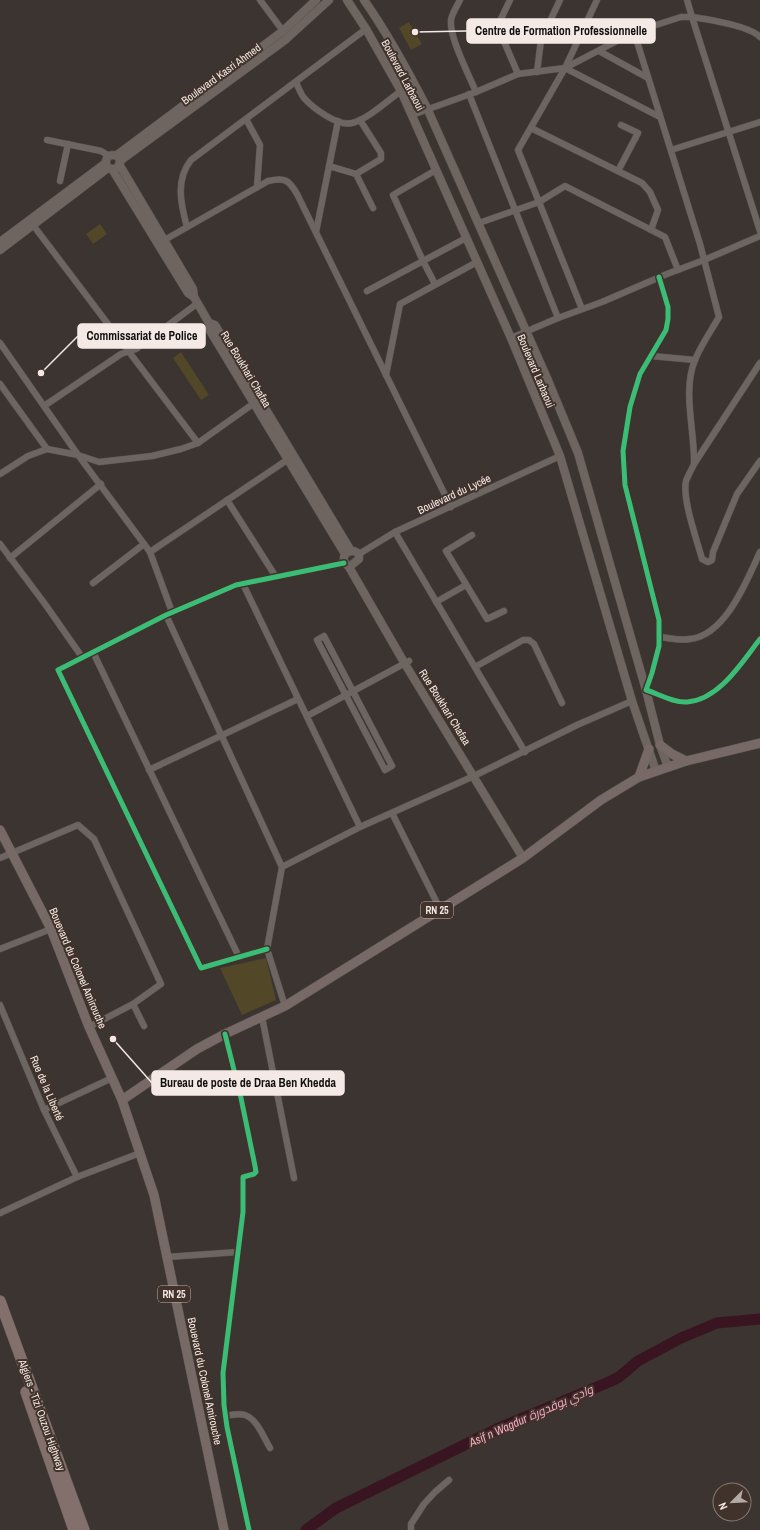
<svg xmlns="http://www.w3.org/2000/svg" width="760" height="1530" font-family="'Archivo Narrow',Cairo,sans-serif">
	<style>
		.green { fill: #524726 }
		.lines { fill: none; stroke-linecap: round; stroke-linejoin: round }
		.river { stroke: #391421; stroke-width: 11 }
		.street-casing { stroke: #59524e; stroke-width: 7 }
		.secondary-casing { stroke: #59524e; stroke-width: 9 }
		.primary-casing { stroke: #59524e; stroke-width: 10 }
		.highway-casing { stroke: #59524e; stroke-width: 12 }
		.street { stroke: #6d6562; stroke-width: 6 }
		.secondary { stroke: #6e6460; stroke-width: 8 }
		.primary { stroke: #776966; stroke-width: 9 }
		.highway { stroke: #836f6c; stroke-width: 11 }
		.cycleway-casing { stroke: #41322b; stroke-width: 8 }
		.cycleway { stroke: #3abd76; stroke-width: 5 }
		.labels { text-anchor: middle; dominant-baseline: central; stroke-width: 4; stroke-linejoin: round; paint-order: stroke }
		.shield { fill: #41322b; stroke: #beb2ad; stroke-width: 1 }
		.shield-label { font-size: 10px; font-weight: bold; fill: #f4e9e5 }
		.street-label { font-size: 11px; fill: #f4e9e5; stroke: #41322b }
		.water-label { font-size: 12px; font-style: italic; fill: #faabc3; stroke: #41322b }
		.leader { fill: none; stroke: #f4e9e5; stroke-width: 1.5 }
		.callout-dot { fill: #f4e9e5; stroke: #41322b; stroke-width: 1.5 }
		.callout { fill: #f4e9e5; stroke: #f4e9e5; stroke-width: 1.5 }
		.callout-label { font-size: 12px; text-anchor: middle; font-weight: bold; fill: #111 }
	</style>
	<rect width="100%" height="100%" fill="#3c3430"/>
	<g class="green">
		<path d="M 409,22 L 422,44 L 411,50 L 399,28 Z"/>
		<path d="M 100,224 L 107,234 L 93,244 L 86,234 Z"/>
		<path d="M 181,352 L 209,395 L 201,400 L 173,358 Z"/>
		<path d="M 266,958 L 276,1000 L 242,1015 L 220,968 Z"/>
	</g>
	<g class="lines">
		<path class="river" d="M 306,1530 L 336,1508 L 501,1427 L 609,1382 L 619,1377 L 638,1361 L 681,1338 L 717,1323 L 760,1319"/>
		<defs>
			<g id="street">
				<path d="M 260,0 L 283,31"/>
				<path d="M 460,0 C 457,6 452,13 451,20 C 449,37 469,75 476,92"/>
				<path d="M 510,0 L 499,23 L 500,32 L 518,74"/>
				<path d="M 597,0 L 565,68 L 518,150 L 539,202 L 565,186 L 665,237 L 678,270"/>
				<path d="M 634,32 L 700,244 L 719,317 C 711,331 701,345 695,360 C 682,391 695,431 694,464"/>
				<path d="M 760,37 C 750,26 707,19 692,17 L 760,231"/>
				<path d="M 599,51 L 648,78"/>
				<path d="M 565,68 L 660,117"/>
				<path d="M 537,72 L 541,40 L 560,0"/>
				<path d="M 296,82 C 298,87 301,94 304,98 C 313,108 338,127 352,123 C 368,119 387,101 401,91"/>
				<path d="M 469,94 L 558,318"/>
				<path d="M 412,115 L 476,92 L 518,74 L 565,68 L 634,32 L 681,17 L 692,17 L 687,0"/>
				<path d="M 246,119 L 260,145 L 257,187"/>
				<path d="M 531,128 L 642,183 L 650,192 L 658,210 L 651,230"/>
				<path d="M 47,140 L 101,151 L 109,156"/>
				<path d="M 671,150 L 760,122"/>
				<path d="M 329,166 L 356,174 L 373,208"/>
				<path d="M 618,171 L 638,133 L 621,125"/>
				<path d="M 356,174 L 381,159 L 381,153 L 360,120"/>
				<path d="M 60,181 L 68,144"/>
				<path d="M 479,223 L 539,202 L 582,309"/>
				<path d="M 33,225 L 198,443"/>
				<path d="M 187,227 C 181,205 175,180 191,160 L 366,29"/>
				<path d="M 316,232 L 338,121"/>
				<path d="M 161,242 L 268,181 C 285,177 289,180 297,194 L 451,507"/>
				<path d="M 659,277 L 668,307 L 668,319 L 666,330 L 640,374 L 630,407 L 623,451 L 625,485 L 659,620 L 659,646 L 652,673 L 646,690 C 659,694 673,703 687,702 C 719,700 742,662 760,639"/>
				<path d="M 435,284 L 423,261 L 393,195 L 436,170"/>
				<path d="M 367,291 L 466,238"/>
				<path d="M 511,338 L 558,318 L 602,302 L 667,274 L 704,260 L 760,236"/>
				<path d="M 0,343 L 78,455 L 99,462 L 152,456 L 181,449 L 198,443 L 257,401"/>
				<path d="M 651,356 L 695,360"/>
				<path d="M 760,363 L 694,464 C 692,469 688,475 686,481 C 682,499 697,540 702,559 L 708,562 L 712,560 L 713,552 L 737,494 L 760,461"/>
				<path d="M 386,375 L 400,304 L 477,262"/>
				<path d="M 0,384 L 47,449"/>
				<path d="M 44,406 L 121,354 L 136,349 L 198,303"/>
				<path d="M 0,474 L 28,456 L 47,449 L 78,455 L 150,552 L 172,612"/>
				<path d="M 227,500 L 276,577"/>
				<path d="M 395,532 L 525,752"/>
				<path d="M 472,535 L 446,551 L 487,619 L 504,611"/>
				<path d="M 0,544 L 45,604 L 82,657"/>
				<path d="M 150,552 L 287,460"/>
				<path d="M 359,554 L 395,532 L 560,456"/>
				<path d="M 10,558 L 101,484"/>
				<path d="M 93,583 L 144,544"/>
				<path d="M 436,602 L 466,585"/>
				<path d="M 166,615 L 282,867 L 360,827 L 243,584"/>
				<path d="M 324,636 L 392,766 L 385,770 L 317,640 Z"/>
				<path d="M 660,637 C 670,638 680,641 690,639 C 726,635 747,580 760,552"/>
				<path d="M 93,652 L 239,957"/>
				<path d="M 475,667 L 523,640 L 529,640 L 534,644 L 562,703"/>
				<path d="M 307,716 L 409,661"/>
				<path d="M 149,770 L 298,699"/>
				<path d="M 392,813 L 440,909"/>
				<path d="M 360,827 L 474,776 L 577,725 L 632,701"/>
				<path d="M 0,858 L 78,825 L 94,839 L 161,984 L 133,1004"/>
				<path d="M 282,867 L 267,949 L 285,1006"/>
				<path d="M 0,949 L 51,929"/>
				<path d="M 267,949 L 201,968 L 58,670 L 166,615 L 236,585 L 344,563"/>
				<path d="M 0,1005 L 44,1110 L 77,1177"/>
				<path d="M 262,1017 L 294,1178"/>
				<path d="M 89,1027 L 133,1004 L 144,1026"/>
				<path d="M 225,1034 L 241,1098 L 255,1166 L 256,1172 L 254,1174 L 243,1177 L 243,1212 L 223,1373 L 224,1405 L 227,1427 L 249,1530"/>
				<path d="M 44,1110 L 112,1078"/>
				<path d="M 0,1213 L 77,1177 L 140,1153"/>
				<path d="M 167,1257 L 238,1252"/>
				<path d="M 225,1416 C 231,1415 239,1413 245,1415 C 257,1419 264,1438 270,1448"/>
				<path d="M 411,1530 L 411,1524 L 424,1504 L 435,1492 L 449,1480"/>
			</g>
			<g id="secondary">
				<path d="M 347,0 L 366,29 L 401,91 L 511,338 L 560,456 L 632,701 L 656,771"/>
				<path d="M 364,0 C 388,34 408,71 427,108 L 547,378 L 578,453 L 646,690 L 660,745 L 668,767"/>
				<circle cx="113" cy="162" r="7"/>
				<path d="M 117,155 L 283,31 L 316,0"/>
				<path d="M 121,160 L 285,40 L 329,0"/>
				<path d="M 119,164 L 193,289 L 194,297"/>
				<path d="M 112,169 L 188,293 L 194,297 L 209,323"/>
				<path d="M 0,242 L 103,165"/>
				<path d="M 0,250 L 108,168"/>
				<path d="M 209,323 L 215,325 L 351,551"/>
				<path d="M 209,323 L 209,329 L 345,554"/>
				<path d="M 349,567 L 359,559 L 359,554 C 353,549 350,551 345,554 C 342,561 345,563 349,567 L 405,664 L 523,858"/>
			</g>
			<g id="primary">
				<path d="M 660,745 L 672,754 L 686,761"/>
				<path d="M 639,777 L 649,749"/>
				<path d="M 0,830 L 51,929 L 89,1027 L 122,1100 L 154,1195 L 224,1530"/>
				<path d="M 122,1100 L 197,1049 L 225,1034 L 285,1006 L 523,858 L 601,800 L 639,777 L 686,761 L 760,743"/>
			</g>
			<g id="highway">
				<path d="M 0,1301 L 84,1530"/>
				<path d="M 26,1392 L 74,1530"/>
			</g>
		</defs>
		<use href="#street" class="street-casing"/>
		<use href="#secondary" class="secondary-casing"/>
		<use href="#primary" class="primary-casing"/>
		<use href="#highway" class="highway-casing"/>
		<use href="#street" class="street"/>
		<use href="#secondary" class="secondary"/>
		<use href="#primary" class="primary"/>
		<use href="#highway" class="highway"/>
		<defs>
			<g id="cycleway">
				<path d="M 659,277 L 668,307 L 668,319 L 666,330 L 640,374 L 630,407 L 623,451 L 625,485 L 659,620 L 659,646 L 652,673 L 646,690 C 659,694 673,703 687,702 C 719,700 742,662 760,639"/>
				<path d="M 267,949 L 201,968 L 58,670 L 166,615 L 236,585 L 344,563"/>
				<path d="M 225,1034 L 241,1098 L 255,1166 L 256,1172 L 254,1174 L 243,1177 L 243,1212 L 223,1373 L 224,1405 L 227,1427 L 249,1530"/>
			</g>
		</defs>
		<use href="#cycleway" class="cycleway-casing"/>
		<use href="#cycleway" class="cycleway"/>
	</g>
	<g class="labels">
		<g class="shield">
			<rect x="421" y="902" width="32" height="16" rx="3"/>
			<rect x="158" y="1286" width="32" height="16" rx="3"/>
		</g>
		<g class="shield-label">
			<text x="437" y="910">RN 25</text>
			<text x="174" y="1294">RN 25</text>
		</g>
		<g class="street-label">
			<text transform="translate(221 74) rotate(-36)">Boulevard Kasri Ahmed</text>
			<text transform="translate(403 75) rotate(62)">Boulevard Larbaoui</text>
			<text transform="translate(246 369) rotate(59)">Rue Boukhari Chafaa</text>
			<text transform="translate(536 371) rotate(67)">Boulevard Larbaoui</text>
			<text transform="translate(454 494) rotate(-25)">Boulevard du Lycée</text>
			<text transform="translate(445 707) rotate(58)">Rue Boukhari Chafaa</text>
			<text transform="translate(78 968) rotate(67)">Bouevard du Colonel Amirouche</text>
			<text transform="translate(47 1088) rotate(67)">Rue de la Liberté</text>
			<text transform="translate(205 1381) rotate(78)">Bouevard du Colonel Amirouche</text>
			<text transform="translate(42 1415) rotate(70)">Algiers - Tizi Ouzou Highway</text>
		</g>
		<g class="water-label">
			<text transform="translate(531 1416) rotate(-24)">Asif n Wagdur وادي بوقدورة</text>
		</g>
	</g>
	<path class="leader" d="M415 32L467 31M41 373L78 336M113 1039L152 1083"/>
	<g class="callout-dot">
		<circle cx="415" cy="32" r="4"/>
		<circle cx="41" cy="373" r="4"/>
		<circle cx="113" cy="1039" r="4"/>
	</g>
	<g class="callout">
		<rect x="467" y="19" width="188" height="24" rx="4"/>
		<rect x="78" y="324" width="127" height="24" rx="4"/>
		<rect x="152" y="1071" width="192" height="24" rx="4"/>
	</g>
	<g class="callout-label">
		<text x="561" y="35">Centre de Formation Professionnelle</text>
		<text x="142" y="340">Commissariat de Police</text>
		<text x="248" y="1087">Bureau de poste de Draa Ben Khedda</text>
	</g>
	<g transform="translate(732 1502) rotate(246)"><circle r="19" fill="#41322b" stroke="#897b75"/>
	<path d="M0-3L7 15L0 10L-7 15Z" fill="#b4aaa6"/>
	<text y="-6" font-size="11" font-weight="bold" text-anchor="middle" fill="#f4e9e5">N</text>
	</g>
</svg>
